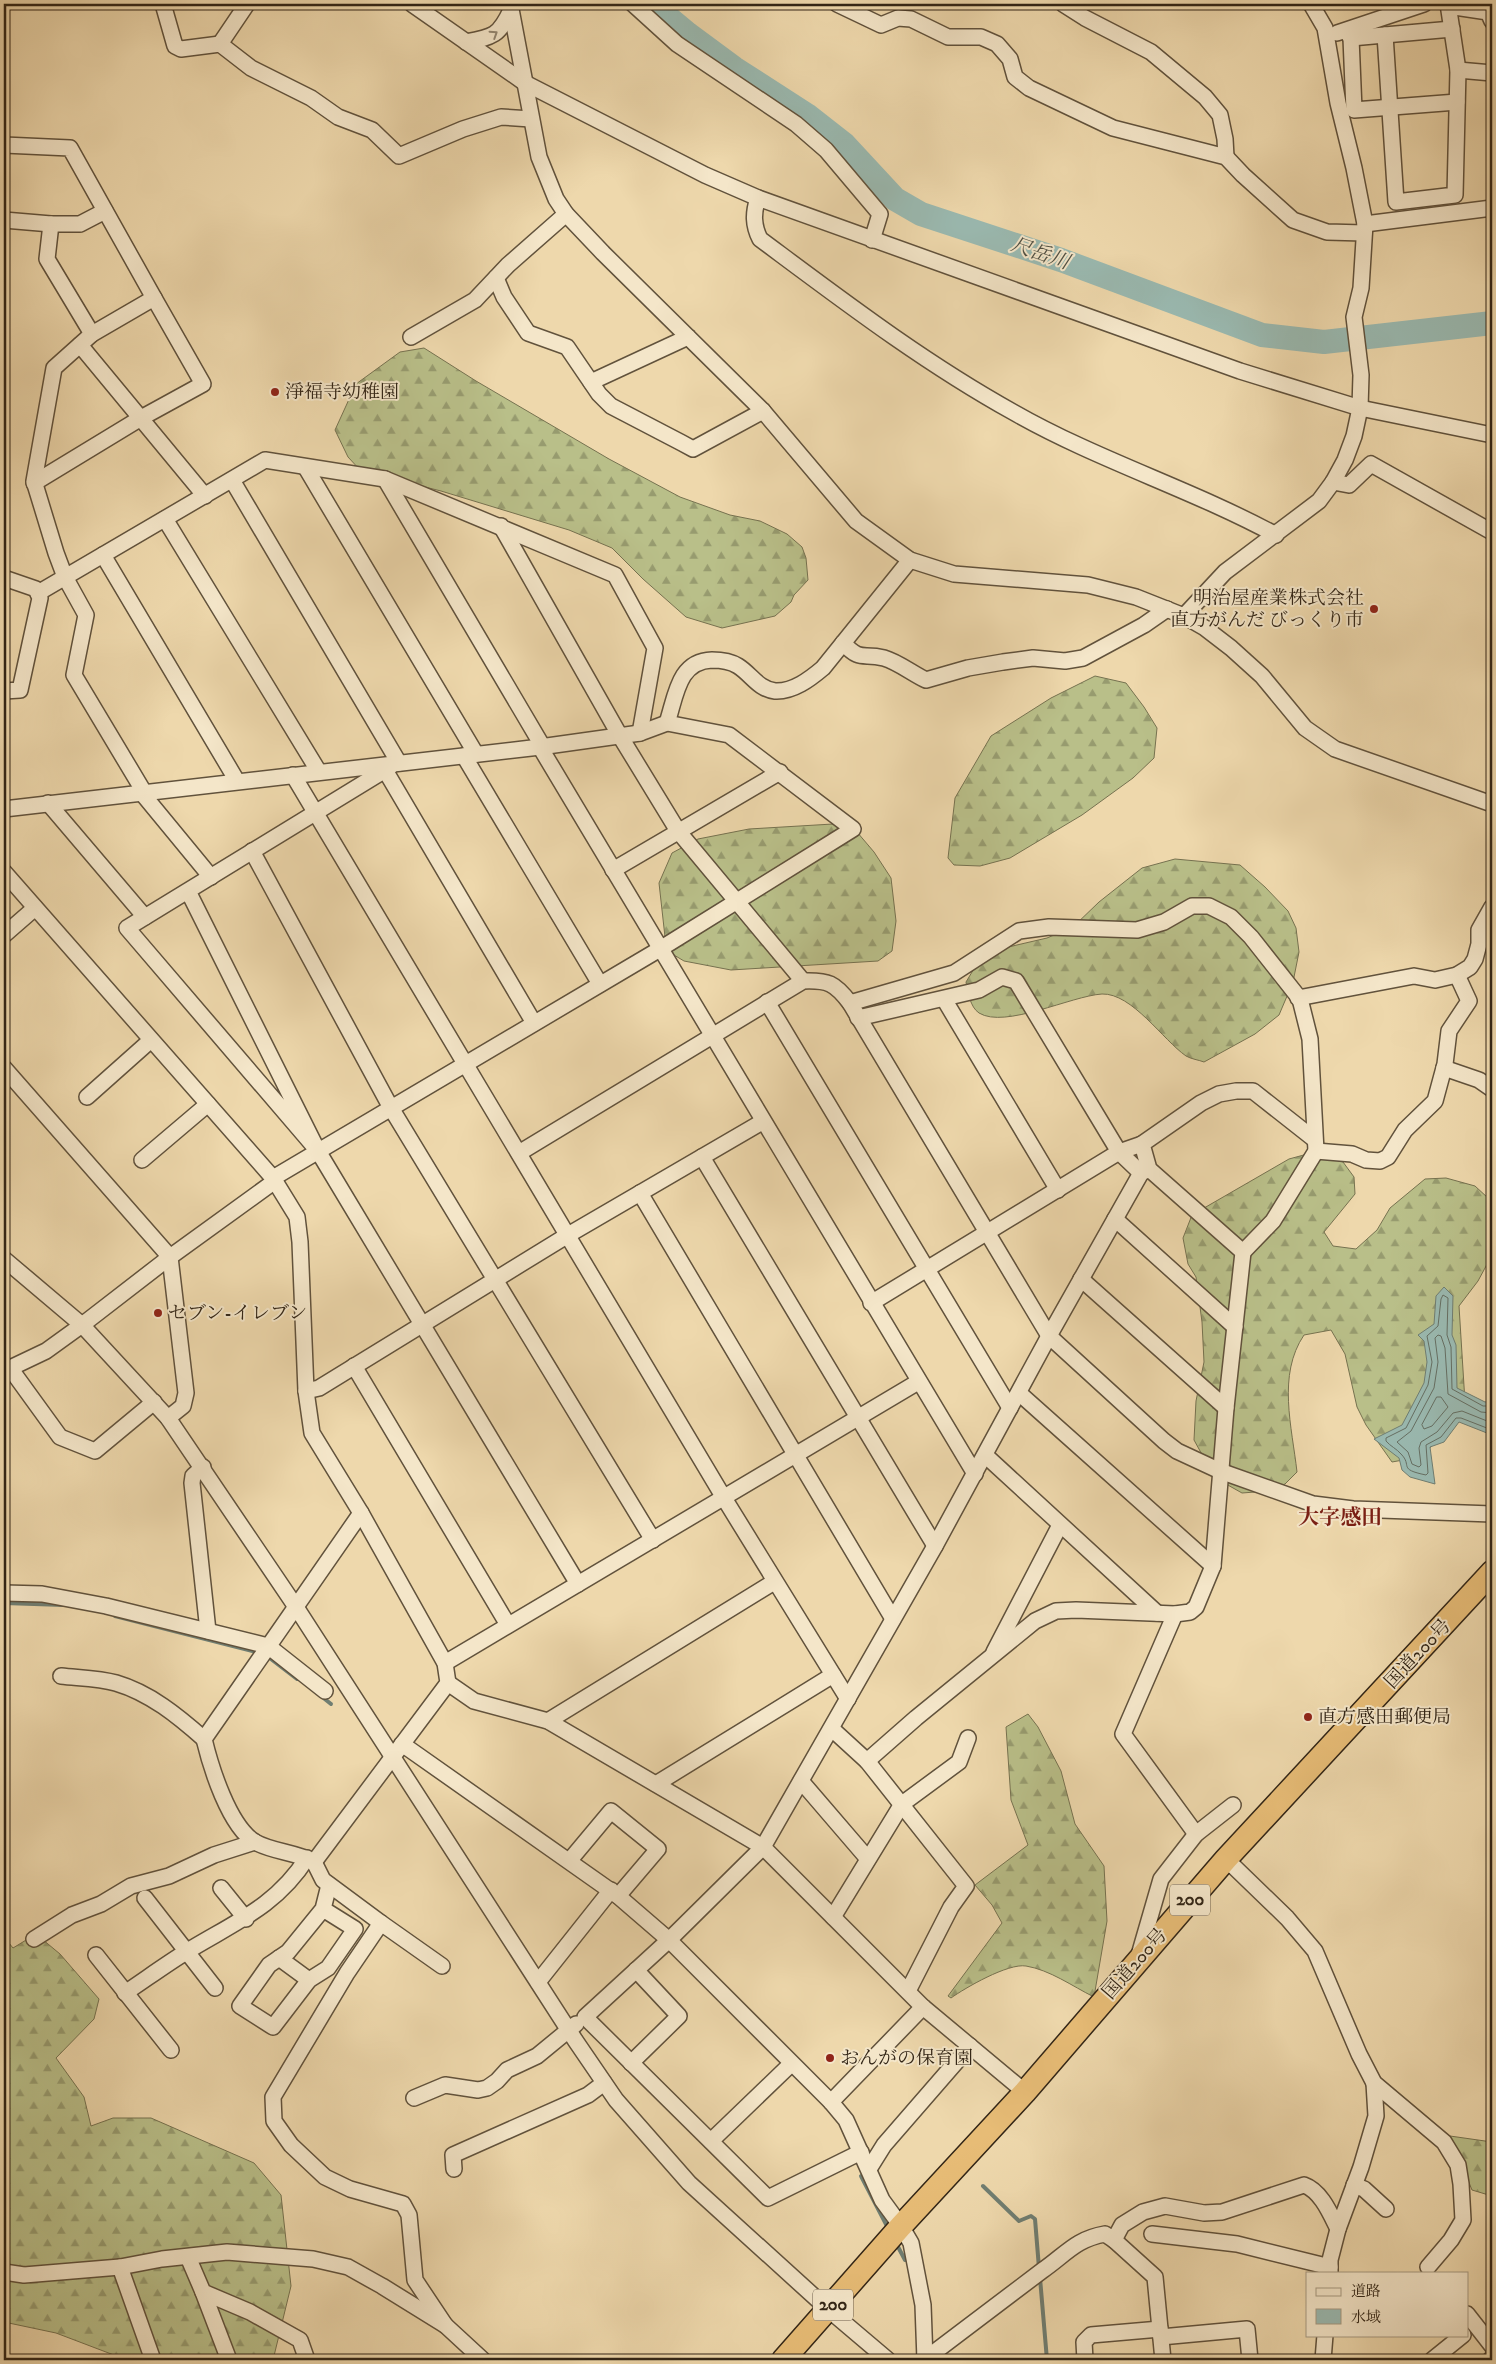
<svg xmlns="http://www.w3.org/2000/svg" width="1496" height="2364" font-family="'IM FELL DW Pica','Noto Serif JP',serif">
	<style>
		.forest { fill: url(#forest-firs); stroke: #767250 }
		.water { fill: #9ab9b0; stroke: #707e72 }
		.lines { fill: none; stroke-linecap: round; stroke-linejoin: round }
		.shore { stroke: #666f63; stroke-width: 1 }
		.stream { stroke: #707e72; stroke-width: 4 }
		.river { stroke: #9ab9b0; stroke-width: 24 }
		.minor-casing { stroke: #61523c; stroke-width: 18 }
		.highway-casing { stroke: #322516; stroke-width: 25 }
		.minor { stroke: #f4e6c9; stroke-width: 15 }
		.highway { stroke: #e7bc76; stroke-width: 22 }
		.oneway { stroke: #938670 }
		.poi-dot { fill: #8f2418; stroke: #f4e6c9; stroke-width: 2 }
		.labels { text-anchor: middle; dominant-baseline: central; stroke-width: 4; stroke-linejoin: round; paint-order: stroke }
		.shield { fill: #f4e6c9; stroke: #6c5f4c; stroke-width: 1 }
		.shield-label { font-size: 18px; font-weight: bold; fill: #322516 }
		.poi-label { font-size: 19px; fill: #322516; stroke: #f4e6c9; text-anchor: start }
		.street-label { font-size: 19px; fill: #322516; stroke: #f4e6c9 }
		.water-label { font-size: 20px; font-style: italic; fill: #515144; stroke: #f4e6c9 }
		.quarter-label { font-size: 21px; font-weight: bold; fill: #7a1f14; stroke: #f4e6c9 }
	</style>
	<defs>
		<pattern id="forest-firs" width="22" height="20" patternUnits="userSpaceOnUse" patternTransform="scale(1.25)"><rect width="22" height="20" fill="#b9bf89"/><path d="M5 1l3.5 6h-7zM16 11l3.5 6h-7z" fill="#979b6f"/></pattern>
	</defs>
	<rect width="100%" height="100%" fill="#eed8ac"/>
	<filter id="stains"><feTurbulence type="fractalNoise" baseFrequency=".004" numOctaves="4"/><feColorMatrix values="0 0 0 0 .2 0 0 0 0 .09 0 0 0 0 .02 0 0 0 .5 -.17"/></filter>
	<radialGradient id="worn" r=".72"><stop offset=".6" stop-color="#630" stop-opacity="0"/><stop offset="1" stop-color="#630" stop-opacity=".3"/></radialGradient>
	<g class="forest">
		<path d="M 424,348 L 476,381 L 609,459 L 680,497 L 730,515 L 760,521 L 787,534 L 802,547 L 806,558 L 808,580 L 794,595 L 791,602 L 775,616 L 722,628 L 686,617 L 643,579 L 612,548 L 569,530 L 441,491 L 361,471 L 348,457 L 335,430 L 356,384 L 400,352 Z"/>
		<path d="M 1095,676 L 1126,683 L 1144,707 L 1157,728 L 1154,758 L 1133,778 L 1082,815 L 1010,858 L 980,866 L 954,865 L 948,858 L 955,798 L 991,736 L 1051,698 Z"/>
		<path d="M 833,824 L 857,832 L 874,852 L 891,878 L 896,921 L 892,951 L 878,961 L 731,970 L 684,961 L 674,955 L 665,937 L 659,883 L 672,853 L 698,839 L 749,829 Z"/>
		<path d="M 1175,859 L 1240,865 L 1265,887 L 1288,911 L 1296,928 L 1299,952 L 1293,982 L 1279,1015 L 1255,1034 L 1204,1062 C 1199,1060 1191,1059 1186,1056 C 1163,1040 1132,993 1102,994 C 1071,996 1005,1029 979,1013 C 970,1007 968,992 966,982 L 978,962 L 1004,948 L 1047,938 L 1073,927 L 1099,902 L 1142,868 Z"/>
		<path d="M 1311,1153 L 1343,1162 L 1354,1177 L 1355,1194 L 1324,1232 L 1333,1246 L 1356,1249 L 1377,1230 L 1390,1208 L 1425,1179 L 1446,1178 L 1475,1186 L 1488,1198 L 1492,1208 L 1492,1255 L 1478,1281 L 1459,1306 L 1465,1402 L 1445,1435 L 1426,1451 L 1414,1458 L 1392,1462 L 1366,1425 L 1357,1407 L 1345,1354 L 1331,1330 L 1304,1335 C 1277,1375 1292,1427 1297,1472 L 1285,1484 L 1268,1491 L 1242,1493 L 1226,1484 L 1205,1460 L 1194,1440 L 1196,1401 L 1204,1362 L 1202,1322 L 1196,1277 L 1188,1264 L 1183,1238 L 1192,1215 L 1289,1159 Z"/>
		<path d="M 1028,1714 L 1038,1727 L 1061,1771 L 1075,1824 L 1104,1866 L 1107,1921 L 1094,1997 C 1072,1986 1050,1970 1026,1966 C 1008,1963 965,1988 951,1998 L 948,1996 L 1002,1923 L 992,1905 L 975,1885 L 1028,1845 L 1011,1800 L 1006,1727 Z"/>
		<path d="M 36,1934 L 60,1954 L 99,1999 L 94,2019 L 56,2058 L 84,2097 L 91,2126 L 113,2118 L 151,2118 L 254,2163 L 281,2195 L 291,2286 L 273,2360 L 127,2360 L 56,2333 L 4,2322 L 4,1937 L 13,1948 Z"/>
		<path d="M 1450,2136 L 1492,2142 L 1492,2196 L 1472,2190 Z"/>
	</g>
	<path class="water" d="M 1444,1287 L 1453,1296 L 1452,1335 L 1456,1345 L 1457,1388 L 1485,1402 L 1492,1401 L 1492,1435 L 1459,1422 L 1444,1442 L 1430,1447 L 1435,1484 L 1410,1477 L 1402,1470 L 1399,1458 L 1374,1439 L 1402,1425 L 1424,1383 L 1427,1362 L 1424,1341 L 1418,1335 L 1434,1324 L 1436,1296 Z"/>
	<g class="lines">
		<g class="shore">
			<path d="M 1437,1397 L 1441,1397 L 1448,1407 L 1432,1426 L 1424,1429 L 1422,1425 Z"/>
			<path d="M 1492,1406 L 1483,1406 L 1452,1389 L 1451,1347 L 1447,1335 L 1448,1298 L 1443,1295 L 1441,1299 L 1438,1326 L 1427,1336 L 1432,1362 L 1428,1385 L 1406,1428 L 1386,1438 L 1386,1441 C 1390,1446 1397,1449 1401,1454 C 1413,1466 1397,1469 1426,1475 L 1428,1473 L 1426,1445 L 1441,1437 L 1456,1418 L 1461,1418 L 1492,1430"/>
			<path d="M 1492,1413 L 1481,1412 L 1448,1394 L 1445,1348 L 1441,1336 L 1438,1335 L 1435,1338 L 1438,1362 L 1434,1388 L 1411,1431 L 1397,1442 L 1408,1452 L 1412,1464 L 1419,1467 L 1421,1465 L 1419,1448 L 1421,1442 L 1437,1432 L 1453,1413 L 1462,1411 L 1492,1423"/>
		</g>
		<g class="stream">
			<path d="M 4,1603 L 64,1605"/>
			<path d="M 115,1616 L 260,1653"/>
			<path d="M 267,1656 L 297,1679"/>
			<path d="M 321,1696 L 331,1704"/>
			<path d="M 861,2176 L 889,2230"/>
			<path d="M 983,2186 L 1019,2221 L 1031,2216 L 1035,2219 L 1039,2268"/>
			<path d="M 896,2243 L 905,2260"/>
			<path d="M 1040,2278 L 1047,2360"/>
		</g>
		<path class="river" d="M 652,4 L 688,34 L 734,68 L 807,115 L 844,144 L 895,199 L 921,214 L 1061,260 L 1262,335 L 1324,342 L 1492,323"/>
		<defs>
			<g id="minor">
				<path d="M 163,4 L 175,46 L 181,49 L 220,44 L 251,68 L 311,98 L 338,117 L 372,130 L 399,156 L 463,129 L 501,117 L 531,119"/>
				<path d="M 412,4 L 525,83 L 705,175 L 758,198 L 1240,371 L 1360,408 L 1492,435"/>
				<path d="M 510,4 L 539,157 L 556,199 L 566,214 L 603,253 L 763,411 L 856,521 L 910,560 L 954,574 L 1088,585 L 1136,597 L 1184,616 L 1205,628 L 1231,648 L 1262,676 L 1305,728 L 1335,749 L 1492,804"/>
				<path d="M 633,4 L 677,44 L 796,124 L 826,150 L 880,214 L 872,240"/>
				<path d="M 837,4 L 881,25 L 898,18 L 911,19 L 948,37 L 981,37 L 997,44 L 1010,59 L 1015,77 L 1029,88 L 1113,128 L 1226,157 L 1243,175 L 1293,220 L 1327,232 L 1364,233"/>
				<path d="M 1063,4 L 1085,18 L 1151,52 L 1205,97 L 1220,115 L 1225,139 L 1226,157"/>
				<path d="M 1448,6 L 1488,12 L 1492,21"/>
				<path d="M 1346,31 L 1351,38 L 1452,29"/>
				<path d="M 1337,33 L 1424,4"/>
				<path d="M 1385,35 L 1396,202 L 1455,195 L 1458,70 L 1448,4"/>
				<path d="M 1351,38 L 1354,110 L 1457,102"/>
				<path d="M 466,42 C 493,37 499,36 511,10"/>
				<path d="M 220,44 L 247,4"/>
				<path d="M 1458,70 L 1492,73"/>
				<path d="M 4,145 L 70,148 L 154,298 L 92,334 L 54,368 L 34,481 L 56,553 L 65,577 L 86,615 L 74,675 L 144,792"/>
				<path d="M 758,198 C 753,213 753,225 760,239 C 842,300 923,362 1013,412 C 1097,460 1191,489 1276,535"/>
				<path d="M 4,220 L 51,224"/>
				<path d="M 1365,224 L 1492,208"/>
				<path d="M 496,278 L 504,297 L 528,333 L 567,347 L 599,394 L 611,406 L 682,443 L 693,449 L 763,411"/>
				<path d="M 92,334 L 47,259 L 51,224 L 80,224 L 105,211"/>
				<path d="M 411,337 L 475,300 L 508,265 L 566,214"/>
				<path d="M 80,345 L 205,496"/>
				<path d="M 591,382 L 688,337"/>
				<path d="M 306,468 L 476,754"/>
				<path d="M 385,479 L 543,747"/>
				<path d="M 232,480 L 399,763"/>
				<path d="M 1333,482 L 1349,485 L 1371,464 L 1492,532"/>
				<path d="M 34,483 L 141,418 L 203,384 L 154,298"/>
				<path d="M 165,519 L 319,772"/>
				<path d="M 501,526 L 620,736 L 678,831 L 803,981"/>
				<path d="M 103,555 L 237,781"/>
				<path d="M 4,578 L 36,589 L 40,598 L 20,690 L 4,691"/>
				<path d="M 38,593 L 265,460 L 385,479 L 615,575 L 655,648 L 640,733"/>
				<path d="M 1184,616 L 1225,572 L 1319,501 L 1333,482 L 1345,460 L 1354,436 L 1360,408 L 1361,375 L 1354,317 L 1361,288 L 1365,224 L 1354,168 L 1338,103 L 1325,28 L 1311,4"/>
				<path d="M 843,643 C 862,663 862,652 884,658 C 898,662 913,674 926,680 L 968,668 L 1003,662 L 1033,658 L 1065,661 L 1083,658 L 1144,625 L 1167,609"/>
				<path d="M 667,723 C 676,696 678,661 712,660 C 721,660 730,661 738,666 C 751,674 758,689 775,691 C 793,692 810,679 823,668 L 910,560"/>
				<path d="M 540,747 L 975,1474"/>
				<path d="M 464,756 L 600,984"/>
				<path d="M 385,770 L 534,1023"/>
				<path d="M 293,775 L 724,1498 L 848,1699"/>
				<path d="M 141,792 L 211,877"/>
				<path d="M 48,803 L 145,917"/>
				<path d="M 4,809 L 540,747 L 640,733 L 667,723 L 729,735 L 853,829 L 660,949 L 273,1178"/>
				<path d="M 252,851 L 391,1108 L 653,1540"/>
				<path d="M 613,870 L 780,772"/>
				<path d="M 4,872 L 273,1178 L 297,1217 L 300,1242 L 306,1391 L 312,1433 L 361,1513 L 445,1663 L 448,1683 L 314,1862"/>
				<path d="M 188,891 L 318,1151 L 127,928 L 390,767"/>
				<path d="M 4,935 L 35,908"/>
				<path d="M 1298,998 L 1414,976 L 1435,980 L 1457,975 L 1470,967 L 1475,959 L 1479,944 L 1479,930 L 1492,907"/>
				<path d="M 944,999 L 1058,1190"/>
				<path d="M 767,1002 L 1010,1408"/>
				<path d="M 850,1003 L 954,973 L 1019,931 L 1049,927 L 1137,930 L 1164,922 L 1192,906 L 1209,906 L 1231,917 L 1251,937 L 1300,999 L 1310,1039 L 1316,1151 L 1273,1221 L 1243,1252"/>
				<path d="M 858,1018 L 979,990 L 1002,977 L 1016,981 L 1119,1152 L 1142,1144"/>
				<path d="M 4,1068 L 170,1257 L 186,1393 L 183,1406 L 168,1418"/>
				<path d="M 1444,1068 L 1479,1080 L 1492,1089"/>
				<path d="M 87,1097 L 151,1040"/>
				<path d="M 318,1151 L 578,1584"/>
				<path d="M 1316,1151 L 1352,1154 L 1366,1160 L 1380,1161 L 1388,1157 L 1405,1130 L 1435,1101 L 1445,1064 L 1449,1031 L 1469,1001 L 1457,975"/>
				<path d="M 519,1153 L 803,981 C 828,980 835,983 850,1003 L 1049,1336 L 1164,1441 L 1177,1451 L 1220,1471 L 1313,1504 L 1353,1509 L 1492,1514"/>
				<path d="M 702,1157 L 935,1546"/>
				<path d="M 142,1160 L 208,1104"/>
				<path d="M 640,1193 L 893,1619"/>
				<path d="M 1115,1219 L 1235,1327"/>
				<path d="M 4,1259 L 82,1325 L 168,1418 L 296,1607 L 575,2040 L 616,2100 L 689,2183 L 829,2310 L 888,2360"/>
				<path d="M 1081,1279 L 1226,1408"/>
				<path d="M 871,1303 L 1119,1152 L 1141,1173"/>
				<path d="M 354,1366 L 508,1625"/>
				<path d="M 10,1368 L 60,1437 L 95,1451 L 154,1402"/>
				<path d="M 4,1371 L 46,1351 L 82,1325 L 170,1257 L 275,1181"/>
				<path d="M 306,1391 L 319,1388 L 568,1235 L 762,1122"/>
				<path d="M 1019,1393 L 1213,1566"/>
				<path d="M 985,1455 L 1157,1613"/>
				<path d="M 203,1467 L 193,1476 L 192,1483 L 208,1631"/>
				<path d="M 361,1513 L 204,1739 C 211,1768 229,1826 255,1842 C 273,1852 296,1852 314,1862 L 323,1880 L 381,1923 L 347,1973 L 273,2097 L 274,2121 L 291,2145 L 325,2177 L 350,2189 L 403,2204 L 409,2215 L 415,2280 L 445,2325"/>
				<path d="M 4,1593 L 42,1594 L 106,1606 L 268,1646 L 325,1691"/>
				<path d="M 1175,1614 L 1123,1734 L 1196,1834"/>
				<path d="M 994,1652 L 1060,1525"/>
				<path d="M 445,1663 L 918,1382"/>
				<path d="M 61,1676 C 79,1678 99,1678 116,1683 C 150,1693 178,1716 204,1739"/>
				<path d="M 448,1683 L 474,1701 L 548,1721 L 763,1847 L 923,2007 L 1025,2092"/>
				<path d="M 548,1721 L 774,1582"/>
				<path d="M 832,1729 L 867,1761 L 916,1718 L 1035,1621 L 1056,1611 L 1076,1610 L 1175,1614 L 1190,1612 L 1196,1607 L 1213,1566 L 1226,1408 L 1243,1252 L 1149,1169 L 1142,1144 L 1201,1103 L 1219,1094 L 1236,1091 L 1253,1091 L 1314,1139"/>
				<path d="M 402,1744 L 618,1896 L 669,1940 L 831,2102 L 846,2120 L 882,2200 L 901,2226 L 911,2243 L 923,2305 L 925,2360"/>
				<path d="M 867,1761 L 966,1886 L 951,1907 L 908,1991"/>
				<path d="M 801,1781 L 868,1859"/>
				<path d="M 656,1784 L 833,1675"/>
				<path d="M 1226,1859 L 1287,1918 L 1315,1951 L 1359,2054 L 1374,2083 L 1444,2142 L 1458,2165 L 1461,2184 L 1463,2220 L 1451,2240 L 1428,2267"/>
				<path d="M 570,1860 L 611,1811 L 658,1849 L 618,1896"/>
				<path d="M 221,1888 L 246,1919"/>
				<path d="M 145,1898 L 215,1988"/>
				<path d="M 323,1909 L 355,1929 L 328,1968 L 309,1980 L 273,2027 L 240,2006 L 269,1965 L 288,1952 L 323,1909 L 329,1885"/>
				<path d="M 833,1917 L 902,1804 L 959,1762 L 968,1738"/>
				<path d="M 381,1923 L 442,1966"/>
				<path d="M 34,1939 L 72,1915 L 101,1904 L 131,1886 L 169,1876 L 214,1855 L 255,1842"/>
				<path d="M 96,1955 L 171,2050"/>
				<path d="M 1139,1955 L 1161,1879 L 1196,1834 L 1233,1805"/>
				<path d="M 279,1958 L 309,1980"/>
				<path d="M 538,1982 L 611,1890"/>
				<path d="M 125,1993 C 146,1979 165,1965 186,1952 C 233,1923 276,1907 307,1858"/>
				<path d="M 631,2063 L 679,2016 L 636,1970"/>
				<path d="M 414,2098 L 445,2085 L 478,2090 L 487,2088 L 497,2081 L 507,2070 L 537,2056 L 576,2024"/>
				<path d="M 831,2102 L 923,2007"/>
				<path d="M 711,2141 L 791,2064"/>
				<path d="M 861,2152 L 768,2198 L 585,2017 L 669,1940 L 763,1847 L 935,1546 L 1049,1336 L 1141,1173 L 1149,1169"/>
				<path d="M 454,2169 L 453,2155 L 588,2095 L 604,2083"/>
				<path d="M 869,2169 L 884,2145 L 970,2046"/>
				<path d="M 1354,2185 L 1364,2189 L 1386,2209"/>
				<path d="M 1152,2234 L 1237,2244 L 1330,2267"/>
				<path d="M 1114,2240 L 1155,2277 L 1163,2360"/>
				<path d="M 188,2257 L 203,2292 L 250,2312 L 300,2340 L 307,2360"/>
				<path d="M 120,2267 L 153,2360"/>
				<path d="M 4,2272 L 24,2275 L 120,2267 L 162,2259 L 227,2252 L 313,2259 L 348,2267 L 382,2286 L 445,2325 L 483,2360"/>
				<path d="M 1330,2273 L 1330,2260 L 1338,2229 L 1361,2167 L 1376,2116 L 1374,2083"/>
				<path d="M 203,2292 L 229,2360"/>
				<path d="M 1467,2314 L 1492,2346"/>
				<path d="M 1161,2337 L 1247,2329 L 1250,2360"/>
				<path d="M 925,2354 L 932,2354 C 969,2326 1006,2298 1043,2270 C 1066,2254 1076,2239 1105,2234 L 1114,2240 L 1122,2225 L 1143,2212 L 1165,2206 L 1204,2213 L 1222,2212 L 1304,2185 C 1321,2191 1330,2213 1338,2229"/>
				<path d="M 1085,2360 L 1084,2342 L 1091,2335 L 1160,2329"/>
				<path d="M 1323,2360 L 1325,2335"/>
				<path d="M 1432,2360 L 1463,2335"/>
				<path d="M 1490,2360 L 1492,2358"/>
			</g>
			<path id="highway" d="M 783,2360 L 901,2226 L 1025,2092 L 1226,1859 L 1492,1572"/>
		</defs>
		<use href="#minor" class="minor-casing"/>
		<use href="#highway" class="highway-casing"/>
		<use href="#minor" class="minor"/>
		<use href="#highway" class="highway"/>
	</g>
	<defs><path id="oneway-chevron" d="M-2-3.5L2.5 0L-2 3.5" fill="none" stroke-width="1.6" stroke-linecap="round" stroke-linejoin="round" transform="scale(1.25)"/></defs>
	<use class="oneway" href="#oneway-chevron" transform="translate(494 34) rotate(-33)"/>
	<g class="poi-dot">
		<circle cx="275" cy="392" r="5"/>
		<circle cx="1374" cy="609" r="5"/>
		<circle cx="158" cy="1313" r="5"/>
		<circle cx="1308" cy="1717" r="5"/>
		<circle cx="830" cy="2058" r="5"/>
	</g>
	<g class="labels">
		<g class="shield">
			<rect x="1170" y="1884.5" width="40" height="31" rx="4"/>
			<rect x="813" y="2289.5" width="40" height="31" rx="4"/>
		</g>
		<g class="shield-label">
			<text x="1190" y="1900">200</text>
			<text x="833" y="2305">200</text>
		</g>
		<g class="poi-label">
			<text x="285" y="392">淨福寺幼稚園</text>
			<text x="1364" y="598" text-anchor="end">明治屋産業株式会社<tspan x="1364" dy="22">直方がんだ びっくり市</tspan></text>
			<text x="168" y="1313">セブン-イレブン</text>
			<text x="1318" y="1717">直方感田郵便局</text>
			<text x="840" y="2058">おんがの保育園</text>
		</g>
		<g class="street-label">
			<text transform="translate(1418 1654) rotate(-47)">国道200号</text>
			<text transform="translate(1135 1964) rotate(-49)">国道200号</text>
		</g>
		<g class="water-label">
			<text transform="translate(1040 254) rotate(19)">尺岳川</text>
		</g>
		<g class="quarter-label">
			<text x="1340" y="1518">大字感田</text>
		</g>
	</g>
	<rect width="1496" height="2364" fill="none" stroke="#eed8ac" stroke-width="20"/>
	<rect x="5" y="5" width="1486" height="2354" fill="none" stroke="#322516" stroke-width="2.5"/>
	<rect x="10" y="10" width="1476" height="2344" fill="none" stroke="#322516"/>
	<rect x="1306" y="2272" width="162" height="65" fill="#f4e6c9" stroke="#a69981"/>
	<rect x="1316" y="2288" width="25" height="8" fill="#f4e6c9" stroke="#a69981"/>
	<text x="1351" y="2296" font-size="15" fill="#322516">道路</text>
	<rect x="1316" y="2309" width="25" height="15" fill="#9ab9b0" stroke="#a69981"/>
	<text x="1351" y="2322" font-size="15" fill="#322516">水域</text>
	<rect width="100%" height="100%" filter="url(#stains)"/>
	<rect width="100%" height="100%" fill="url(#worn)"/>
</svg>
